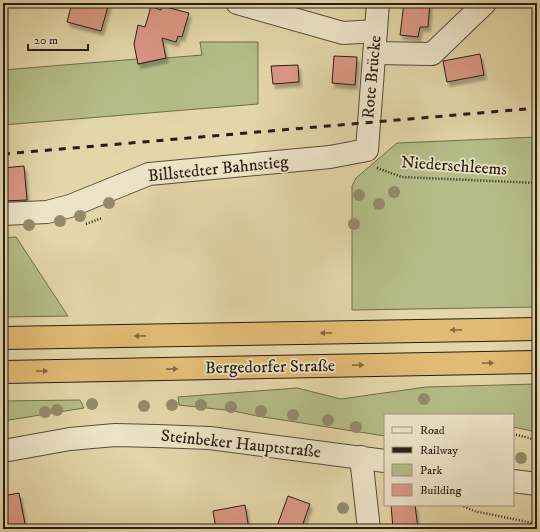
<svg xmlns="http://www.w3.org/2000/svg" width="540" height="532" font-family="'IM FELL DW Pica',serif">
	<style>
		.green { fill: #b4bd87; stroke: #6e6e4e }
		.building { fill: #db9885; stroke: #271e15; filter: url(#shadow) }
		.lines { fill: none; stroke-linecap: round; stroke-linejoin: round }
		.minor-casing { stroke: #564c3a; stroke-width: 24 }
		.highway-casing { stroke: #271e15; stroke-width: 24 }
		.path { stroke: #271e15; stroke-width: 2.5; stroke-dasharray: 1 2; stroke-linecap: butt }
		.minor { stroke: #ede4c7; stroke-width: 22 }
		.highway { stroke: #e2bb74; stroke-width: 22 }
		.rail { stroke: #271e15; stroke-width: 3; stroke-dasharray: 7 7; stroke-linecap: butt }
		.tree { fill: #938b6a }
		.oneway { fill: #846c44 }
		.labels { text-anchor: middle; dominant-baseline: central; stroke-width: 3.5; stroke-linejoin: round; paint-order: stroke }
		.street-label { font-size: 17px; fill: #271e15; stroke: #ede4c7 }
	</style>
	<defs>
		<filter id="shadow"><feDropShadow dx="2.5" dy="4.5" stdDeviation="1" flood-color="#0004"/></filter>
	</defs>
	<rect width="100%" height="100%" fill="#e3d6a9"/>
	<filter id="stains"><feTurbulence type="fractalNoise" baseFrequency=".005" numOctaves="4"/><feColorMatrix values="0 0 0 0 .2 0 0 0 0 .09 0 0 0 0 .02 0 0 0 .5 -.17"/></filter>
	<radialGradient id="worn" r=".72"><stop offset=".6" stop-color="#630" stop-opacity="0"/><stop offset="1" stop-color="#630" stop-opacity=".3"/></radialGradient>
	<g class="green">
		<path d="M 200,42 L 258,42 L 258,104 L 3,125 L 3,70 L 137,59 L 138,64 L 166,58 L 202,55 Z"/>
		<path d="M 537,137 L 537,307 L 352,310 L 352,186 L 356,178 L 397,143 Z"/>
		<path d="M 16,237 L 68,316 L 3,317 L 3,238 Z"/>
		<path d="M 537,384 L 537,432 L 513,427 L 513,415 L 385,415 L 385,436 L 257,416 L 234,411 L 179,405 L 178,397 L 297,388 L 341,399 L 426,387 Z"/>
		<path d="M 80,400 L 84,408 L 3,421 L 3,401 Z"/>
	</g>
	<g class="building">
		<path d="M 72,3 L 109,3 L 101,31 L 67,22 Z"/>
		<path d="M 152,3 L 154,3 L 155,8 L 161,10 L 162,6 L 189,13 L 182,37 L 178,36 L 176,42 L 162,38 L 166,58 L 138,64 L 134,44 L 138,25 L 145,27 Z"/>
		<path d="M 404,3 L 430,3 L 428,27 L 420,27 L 418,37 L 400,35 Z"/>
		<path d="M 480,54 L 484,75 L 447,82 L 443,61 Z"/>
		<path d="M 334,56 L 357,57 L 355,85 L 332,83 Z"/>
		<path d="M 298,65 L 299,82 L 273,84 L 271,66 Z"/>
		<path d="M 24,166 L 27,200 L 3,201 L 3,168 Z"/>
		<path d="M 19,493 L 26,529 L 3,529 L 3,496 Z"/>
		<path d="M 288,496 L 310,504 L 301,529 L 276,529 Z"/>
		<path d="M 245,505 L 249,529 L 216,529 L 213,511 Z"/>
		<path d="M 391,505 L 415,505 L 418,529 L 393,529 Z"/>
	</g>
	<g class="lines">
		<defs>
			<g id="minor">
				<path d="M 237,3 L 343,33 L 376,31"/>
				<path d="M 375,53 L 432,54 L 485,3"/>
				<path d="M 3,214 L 47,212 L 70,206 L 149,174 L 330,157 L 367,150 L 378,3"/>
				<path d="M 3,451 L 70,439 L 115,435 L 156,436 L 210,438 L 385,461"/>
				<path d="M 361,457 L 369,529"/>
				<path d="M 513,481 L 537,484"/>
			</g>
			<g id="highway">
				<path d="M 3,338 L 537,329"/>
				<path d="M 3,372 L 537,362"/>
			</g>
		</defs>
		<use href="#minor" class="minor-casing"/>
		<use href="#highway" class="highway-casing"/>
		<g class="path">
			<path d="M 377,168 L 402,177 L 537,183"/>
			<path d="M 86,224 L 102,218"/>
			<path d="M 513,434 L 537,440"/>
			<path d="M 461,505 L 474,511 L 537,524"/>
		</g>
		<use href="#minor" class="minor"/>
		<use href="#highway" class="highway"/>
		<path class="rail" d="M 3,154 L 537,108"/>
	</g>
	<g class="tree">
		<circle cx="394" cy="192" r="6"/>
		<circle cx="359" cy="195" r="6"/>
		<circle cx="109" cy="203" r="6"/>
		<circle cx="379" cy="204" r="6"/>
		<circle cx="80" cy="216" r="6"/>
		<circle cx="60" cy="221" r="6"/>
		<circle cx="354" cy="224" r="6"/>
		<circle cx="29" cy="225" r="6"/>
		<circle cx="424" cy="399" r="6"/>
		<circle cx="92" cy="404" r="6"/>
		<circle cx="172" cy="405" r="6"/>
		<circle cx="201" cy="405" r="6"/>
		<circle cx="144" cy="406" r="6"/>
		<circle cx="231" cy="407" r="6"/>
		<circle cx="57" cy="410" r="6"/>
		<circle cx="261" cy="411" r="6"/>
		<circle cx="45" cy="412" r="6"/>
		<circle cx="293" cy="415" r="6"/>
		<circle cx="328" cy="420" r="6"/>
		<circle cx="356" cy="427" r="6"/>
		<circle cx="521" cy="458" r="6"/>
		<circle cx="343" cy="508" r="6"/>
	</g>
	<defs><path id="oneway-solid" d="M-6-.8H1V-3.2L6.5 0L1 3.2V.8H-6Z"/></defs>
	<g class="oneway">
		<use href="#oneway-solid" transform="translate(456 330) rotate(179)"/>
		<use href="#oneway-solid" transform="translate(326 333) rotate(179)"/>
		<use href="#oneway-solid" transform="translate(140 336) rotate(179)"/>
		<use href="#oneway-solid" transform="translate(488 363) rotate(-1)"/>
		<use href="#oneway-solid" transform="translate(358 365) rotate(-1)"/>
		<use href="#oneway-solid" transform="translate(172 369) rotate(-1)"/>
		<use href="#oneway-solid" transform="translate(42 371) rotate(-1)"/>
	</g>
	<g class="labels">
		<g class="street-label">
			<text transform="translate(372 77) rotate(-85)">Rote Brücke</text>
			<text transform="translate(454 166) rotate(4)">Niederschleems</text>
			<text transform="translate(218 169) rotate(-6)">Billstedter Bahnstieg</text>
			<text transform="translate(270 367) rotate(-1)">Bergedorfer Straße</text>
			<text transform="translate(241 444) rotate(6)">Steinbeker Hauptstraße</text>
		</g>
	</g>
	<rect width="540" height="532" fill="none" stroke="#e3d6a9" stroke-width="16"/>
	<rect x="4" y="4" width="532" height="524" fill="none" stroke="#271e15" stroke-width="2"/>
	<rect x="8" y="8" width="524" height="516" fill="none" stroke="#271e15"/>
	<rect x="384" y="414" width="130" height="92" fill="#ede4c7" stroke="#9e9580"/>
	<rect x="392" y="427" width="20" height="6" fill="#ede4c7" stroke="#9e9580"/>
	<text x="420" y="434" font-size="12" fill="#271e15">Road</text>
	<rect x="392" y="447" width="20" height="6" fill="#271e15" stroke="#9e9580"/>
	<text x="420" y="454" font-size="12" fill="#271e15">Railway</text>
	<rect x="392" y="464" width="20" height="12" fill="#b4bd87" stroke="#9e9580"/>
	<text x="420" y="474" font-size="12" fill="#271e15">Park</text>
	<rect x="392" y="484" width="20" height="12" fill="#db9885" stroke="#9e9580"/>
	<text x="420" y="494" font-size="12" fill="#271e15">Building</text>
	<path d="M28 44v6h60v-6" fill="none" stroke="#271e15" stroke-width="2"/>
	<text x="34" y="44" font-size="12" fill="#271e15" stroke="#ede4c7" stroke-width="3" paint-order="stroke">20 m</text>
	<rect width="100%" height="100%" filter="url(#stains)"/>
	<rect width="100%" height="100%" fill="url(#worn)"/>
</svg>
